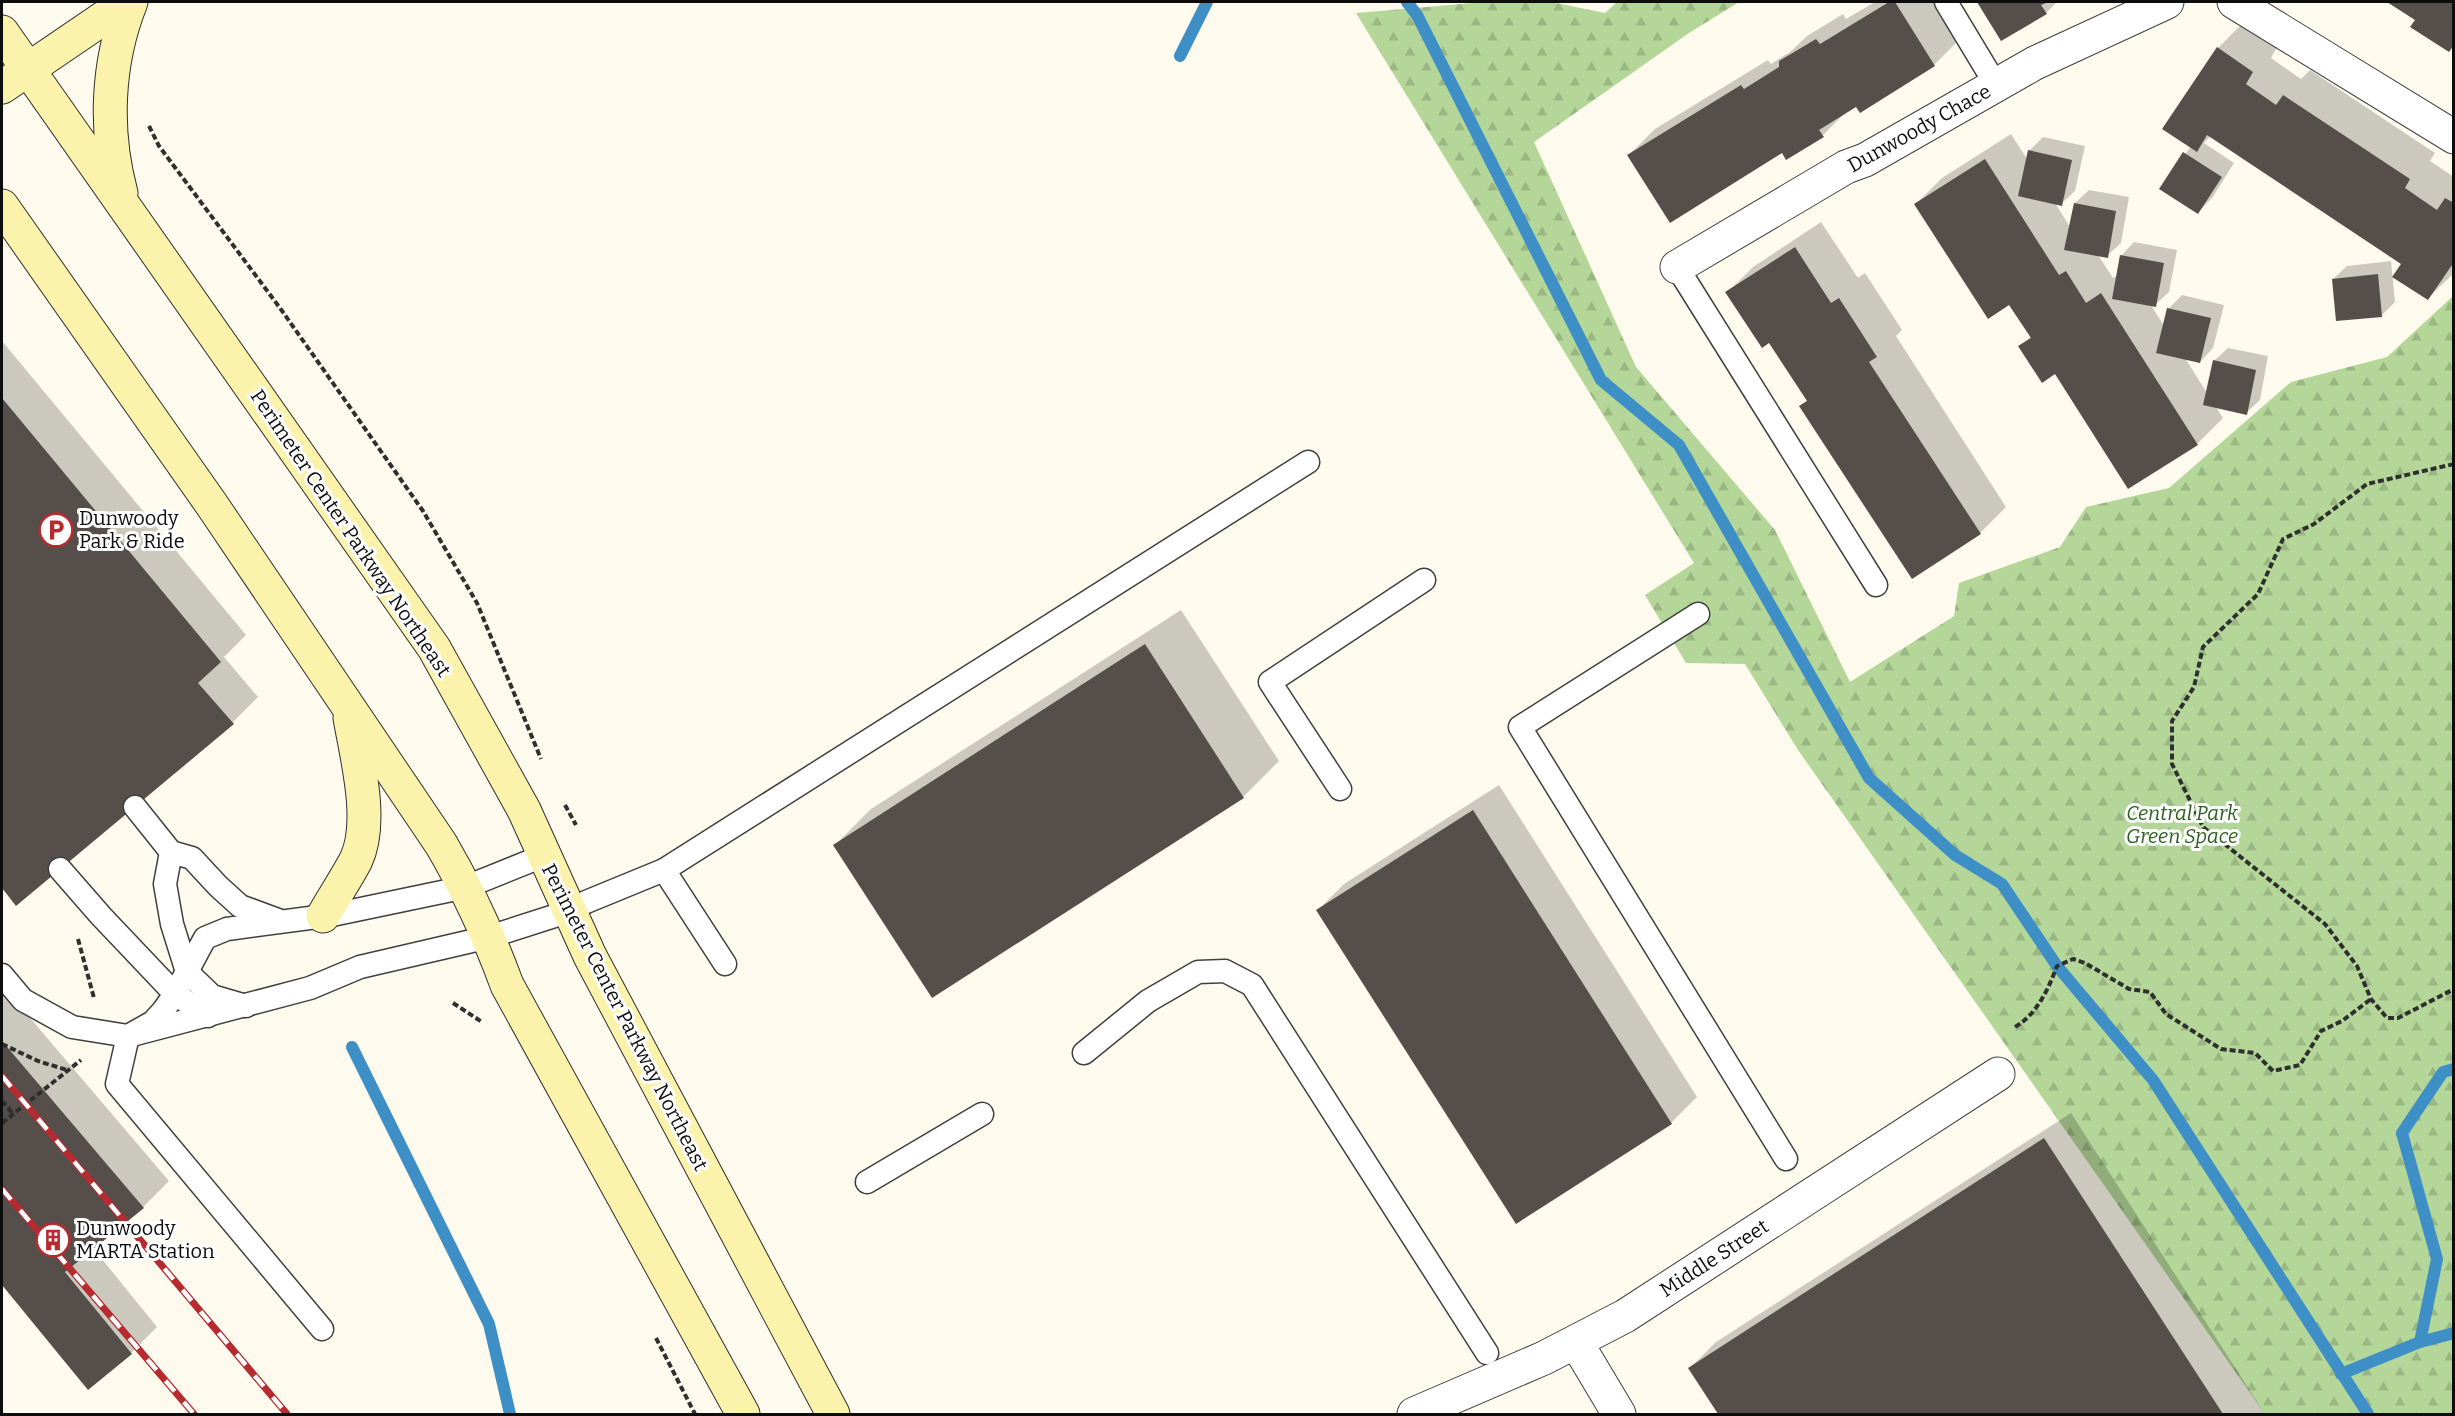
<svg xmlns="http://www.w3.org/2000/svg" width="2455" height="1416" font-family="Bitter,serif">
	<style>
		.forest { fill: url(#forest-firs) }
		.shadow { fill: #0003 }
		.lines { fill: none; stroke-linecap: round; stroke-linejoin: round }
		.stream { stroke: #3f8fc7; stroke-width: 12 }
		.building { fill: #554e4a }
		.service-casing { stroke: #404040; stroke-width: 25 }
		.minor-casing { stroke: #404040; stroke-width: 35 }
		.secondary-casing { stroke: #2f2f2f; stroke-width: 35 }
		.path { stroke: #2f2f2f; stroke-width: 4; stroke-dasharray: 6 3; stroke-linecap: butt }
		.service { stroke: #fff; stroke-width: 22 }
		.minor { stroke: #fff; stroke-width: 33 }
		.secondary { stroke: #fbf3ac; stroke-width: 33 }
		.rail-casing { stroke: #b62b30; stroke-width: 7 }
		.rail { stroke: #fff; stroke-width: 4.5; stroke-dasharray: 14; stroke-linecap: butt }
		.labels { text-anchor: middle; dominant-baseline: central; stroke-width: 6; stroke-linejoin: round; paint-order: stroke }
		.street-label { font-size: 20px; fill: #0d0d0d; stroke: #fff }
		.poi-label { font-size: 20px; fill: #0d0d0d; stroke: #fff; text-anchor: start }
		.park-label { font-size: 20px; font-style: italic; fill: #2d6120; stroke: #fff }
	</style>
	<defs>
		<pattern id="forest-firs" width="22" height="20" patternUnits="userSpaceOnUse" patternTransform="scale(1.5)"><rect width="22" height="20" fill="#b4d799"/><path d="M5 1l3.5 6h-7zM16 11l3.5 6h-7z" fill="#9ab783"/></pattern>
	</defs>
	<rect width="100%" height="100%" fill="#fefbee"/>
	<path class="forest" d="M 1485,2 L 1551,2 L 1605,13 L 1617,2 L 1739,2 L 1689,33 L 1534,142 L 1636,367 L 1775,530 L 1850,682 L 1954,616 L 1959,583 L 2060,547 L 2086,507 L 2169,488 L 2291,382 L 2387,357 L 2453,296 L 2453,1414 L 2265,1414 L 1798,750 L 1745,664 L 1686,663 L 1645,595 L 1694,563 L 1356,13 Z"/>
	<g class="shadow">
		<path d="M 1875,2 L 1937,2 L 1960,39 L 1934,65 L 1848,110 L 1823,135 L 1782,151 L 1629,155 L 1655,129 L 1768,60 L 1771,64 L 1790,52 L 1807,36 L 1843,14 L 1846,19 Z"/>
		<path d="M 1979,2 L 2057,2 L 2046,13 L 2002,39 Z"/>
		<path d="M 2390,2 L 2454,2 L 2454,45 L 2417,19 Z"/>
		<path d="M 2244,22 L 2278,45 L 2271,58 L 2301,79 L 2310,70 L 2435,153 L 2430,161 L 2454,177 L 2454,273 L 2428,298 L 2403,263 L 2211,136 L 2204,143 L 2234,163 L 2212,198 L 2198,212 L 2161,189 L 2191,146 L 2218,48 Z"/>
		<path d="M 2011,134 L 2027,159 L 2029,151 L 2043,137 L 2085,146 L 2075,191 L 2061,204 L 2055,203 L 2070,227 L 2075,203 L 2089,190 L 2129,197 L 2121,243 L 2107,256 L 2098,255 L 2113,278 L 2118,275 L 2121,256 L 2134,242 L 2177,250 L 2169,292 L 2155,305 L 2151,305 L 2164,326 L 2168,309 L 2182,295 L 2224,305 L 2213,348 L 2200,362 L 2185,358 L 2207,393 L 2214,361 L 2228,348 L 2268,356 L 2260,400 L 2246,413 L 2216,407 L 2223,418 L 2197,444 L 2056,372 L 2020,347 L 2031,336 L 2010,303 L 1916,204 L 1942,178 Z"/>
		<path d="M 1821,222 L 1858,278 L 1865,273 L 1902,330 L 1896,336 L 2006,507 L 1980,533 L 1801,406 L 1808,400 L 1770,341 L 1727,293 L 1753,267 Z"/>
		<path d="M 2391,261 L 2395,302 L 2381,316 L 2333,279 L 2347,266 Z"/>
		<path d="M 2,341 L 246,635 L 224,657 L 258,697 L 232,723 L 16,903 L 2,886 Z"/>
		<path d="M 1181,610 L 1279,761 L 1243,797 L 835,845 L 871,809 Z"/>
		<path d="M 1499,785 L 1697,1097 L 1671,1123 L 1318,910 L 1344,884 Z"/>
		<path d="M 2,985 L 169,1181 L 143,1207 L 93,1248 L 157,1327 L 131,1353 L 89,1388 L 2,1283 Z"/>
		<path d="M 2071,1113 L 2265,1414 L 1719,1414 L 1690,1368 L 1716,1342 Z"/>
	</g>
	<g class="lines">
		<g class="stream">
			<path d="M 1407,2 L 1417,15 L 1601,380 L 1679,445 L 1869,778 L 1955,855 L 2002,884 L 2057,966 L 2153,1080 L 2368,1414"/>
			<path d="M 1180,56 L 1207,2"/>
			<path d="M 352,1047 L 489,1324 L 510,1414"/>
			<path d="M 2420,1342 L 2454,1333"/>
			<path d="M 2341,1374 L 2420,1342 L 2437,1259 L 2402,1133 L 2443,1072 L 2454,1069"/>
		</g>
	</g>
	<g class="building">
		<path d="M 1889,2 L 1895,2 L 1935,66 L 1860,113 L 1856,107 L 1819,130 L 1824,137 L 1786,160 L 1782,153 L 1670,223 L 1627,155 L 1741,85 L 1744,89 L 1779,67 L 1779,61 L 1816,39 L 1820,44 Z"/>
		<path d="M 1977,2 L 2048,2 L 2041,5 L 2047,14 L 2001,41 Z"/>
		<path d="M 2387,2 L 2454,2 L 2454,45 L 2449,52 L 2410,27 L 2415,20 Z"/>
		<path d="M 2217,47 L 2253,72 L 2246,84 L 2276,105 L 2283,95 L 2410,179 L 2405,188 L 2437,210 L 2445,198 L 2454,203 L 2454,262 L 2428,300 L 2392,277 L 2401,264 L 2207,135 L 2197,152 L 2162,129 Z"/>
		<path d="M 2028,150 L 2072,160 L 2062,206 L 2018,196 Z"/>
		<path d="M 2183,152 L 2222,177 L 2198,214 L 2159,189 Z"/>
		<path d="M 1985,159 L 2059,275 L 2066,271 L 2086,303 L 2101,293 L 2198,445 L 2128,489 L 2055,374 L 2042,383 L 2018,346 L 2031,338 L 2009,305 L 1988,319 L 1914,204 Z"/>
		<path d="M 2074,203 L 2116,211 L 2108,258 L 2064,250 Z"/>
		<path d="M 1795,247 L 1831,303 L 1839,298 L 1877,357 L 1869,362 L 1981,534 L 1912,579 L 1799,406 L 1807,401 L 1769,343 L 1762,348 L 1725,292 Z"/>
		<path d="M 2120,255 L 2164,263 L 2156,307 L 2112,299 Z"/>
		<path d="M 2378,274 L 2382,317 L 2336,321 L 2332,279 Z"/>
		<path d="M 2167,308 L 2211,318 L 2200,363 L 2156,353 Z"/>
		<path d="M 2213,360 L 2256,370 L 2247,415 L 2203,405 Z"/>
		<path d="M 2,398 L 221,662 L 198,683 L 234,724 L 16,906 L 2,888 Z"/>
		<path d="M 1145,644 L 1244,798 L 932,998 L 833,845 Z"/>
		<path d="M 1473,810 L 1672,1124 L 1516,1224 L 1316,910 Z"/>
		<path d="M 2,1041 L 144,1208 L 65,1272 L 132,1354 L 88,1390 L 2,1285 Z"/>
		<path d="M 2044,1138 L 2223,1414 L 1718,1414 L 1688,1368 Z"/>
	</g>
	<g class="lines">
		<defs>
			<g id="service">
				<path d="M 1946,2 L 1996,85"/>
				<path d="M 1677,267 L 1876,585"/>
				<path d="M 1698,614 L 1520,727 L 1786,1159"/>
				<path d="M 1340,789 L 1270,682 L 1424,580"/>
				<path d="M 135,807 L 171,852 L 192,858 L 218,886 L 240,906 L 278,920"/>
				<path d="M 171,852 L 165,884 L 172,924 L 187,972 L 212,996 L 246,1006"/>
				<path d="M 60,869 L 101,916 L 175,994 L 208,1016"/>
				<path d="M 664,870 L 1308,462"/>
				<path d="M 2,975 L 23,1000 L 72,1027 L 128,1036 L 310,988 L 360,967 L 489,937 L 570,911 L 586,902 L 664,870 L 725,964"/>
				<path d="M 1084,1053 L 1148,1001 L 1198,972 L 1225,971 L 1252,985 L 1487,1353"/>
				<path d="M 867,1182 L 982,1114"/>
				<path d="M 322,1329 L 117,1084 L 128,1036 L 153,1022 L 163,1011 L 175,994 L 205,938 L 227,929 L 332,915 L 466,887 L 543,856"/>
			</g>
			<g id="minor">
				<path d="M 2234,2 L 2454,137"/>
				<path d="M 1677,267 L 1846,167 L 1865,160 L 2035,63 L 2167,2"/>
				<path d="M 1576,1342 L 1619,1414"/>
				<path d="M 1414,1414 L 1544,1358 L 1625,1316 L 1998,1074"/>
			</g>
			<g id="secondary">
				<path d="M 2,32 L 434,648 L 524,810 L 590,956 L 833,1414"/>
				<path d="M 2,87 L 127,2"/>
				<path d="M 121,193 C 104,130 107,62 131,2"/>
				<path d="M 2,206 L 212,505 L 441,844 C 468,890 489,936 507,985 L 743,1414"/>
				<path d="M 323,916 C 333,898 346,879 356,860 C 374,822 357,758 350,718"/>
			</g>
		</defs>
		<use href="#service" class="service-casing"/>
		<use href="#minor" class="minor-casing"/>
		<use href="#secondary" class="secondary-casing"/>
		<g class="path">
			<path d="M 149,126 L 159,146 L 280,308 L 423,511 L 477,603 L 541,759"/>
			<path d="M 2454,464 L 2367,484 L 2314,524 L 2283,539 L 2258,594 L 2203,647 L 2194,687 L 2172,721 L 2172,764 L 2203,827 L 2325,924 L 2357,966 L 2371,999 L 2387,1018 L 2398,1018 L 2454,989"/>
			<path d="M 565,805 L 576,825"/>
			<path d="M 78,939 L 94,998"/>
			<path d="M 453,1003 L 482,1022"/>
			<path d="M 2015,1027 C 2037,1014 2048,990 2057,966 L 2073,959 L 2085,963 L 2129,989 L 2150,992 L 2166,1014 L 2221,1049 L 2255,1053 L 2273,1071 L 2300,1065 L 2321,1031 L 2342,1021 L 2371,999"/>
			<path d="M 2,1044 L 38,1061 L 67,1070"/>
			<path d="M 2,1101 L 13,1114"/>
			<path d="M 2,1123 L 81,1060"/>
			<path d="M 656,1338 L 695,1414"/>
		</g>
		<use href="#service" class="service"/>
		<use href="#minor" class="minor"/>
		<use href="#secondary" class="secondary"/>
		<defs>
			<g id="rail">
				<path d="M 2,1076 L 287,1414"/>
				<path d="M 2,1189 L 194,1414"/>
			</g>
		</defs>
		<use href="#rail" class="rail-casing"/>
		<use href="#rail" class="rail"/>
	</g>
	<defs>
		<symbol id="parking-ring" viewBox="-11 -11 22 22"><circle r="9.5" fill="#fff" stroke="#b62b30" stroke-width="1.5"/><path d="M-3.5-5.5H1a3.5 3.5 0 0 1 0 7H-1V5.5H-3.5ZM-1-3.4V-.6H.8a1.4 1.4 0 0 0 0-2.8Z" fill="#b62b30"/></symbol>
		<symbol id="building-ring" viewBox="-11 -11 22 22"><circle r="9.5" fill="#fff" stroke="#b62b30" stroke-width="1.5"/><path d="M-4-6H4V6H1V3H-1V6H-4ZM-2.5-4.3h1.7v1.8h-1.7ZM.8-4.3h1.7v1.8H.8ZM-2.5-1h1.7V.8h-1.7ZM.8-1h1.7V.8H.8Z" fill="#b62b30"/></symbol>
	</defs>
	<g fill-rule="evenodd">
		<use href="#parking-ring" x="37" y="511" width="38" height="38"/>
		<use href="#building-ring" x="34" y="1221" width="38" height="38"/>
	</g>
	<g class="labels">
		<g class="street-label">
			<text transform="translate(1919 128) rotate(-29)">Dunwoody Chace</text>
			<text transform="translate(351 533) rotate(56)">Perimeter Center Parkway Northeast</text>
			<text transform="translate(625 1017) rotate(63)">Perimeter Center Parkway Northeast</text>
			<text transform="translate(1714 1258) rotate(-33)">Middle Street</text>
		</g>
		<g class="poi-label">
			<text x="79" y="518">Dunwoody<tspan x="79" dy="23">Park &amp; Ride</tspan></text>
			<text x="76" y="1228">Dunwoody<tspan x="76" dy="23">MARTA Station</tspan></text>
		</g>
		<g class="park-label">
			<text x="2182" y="813">Central Park<tspan x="2182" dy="23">Green Space</tspan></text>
		</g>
	</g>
	<rect width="2455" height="1416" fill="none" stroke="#0d0d0d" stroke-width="6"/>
</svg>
